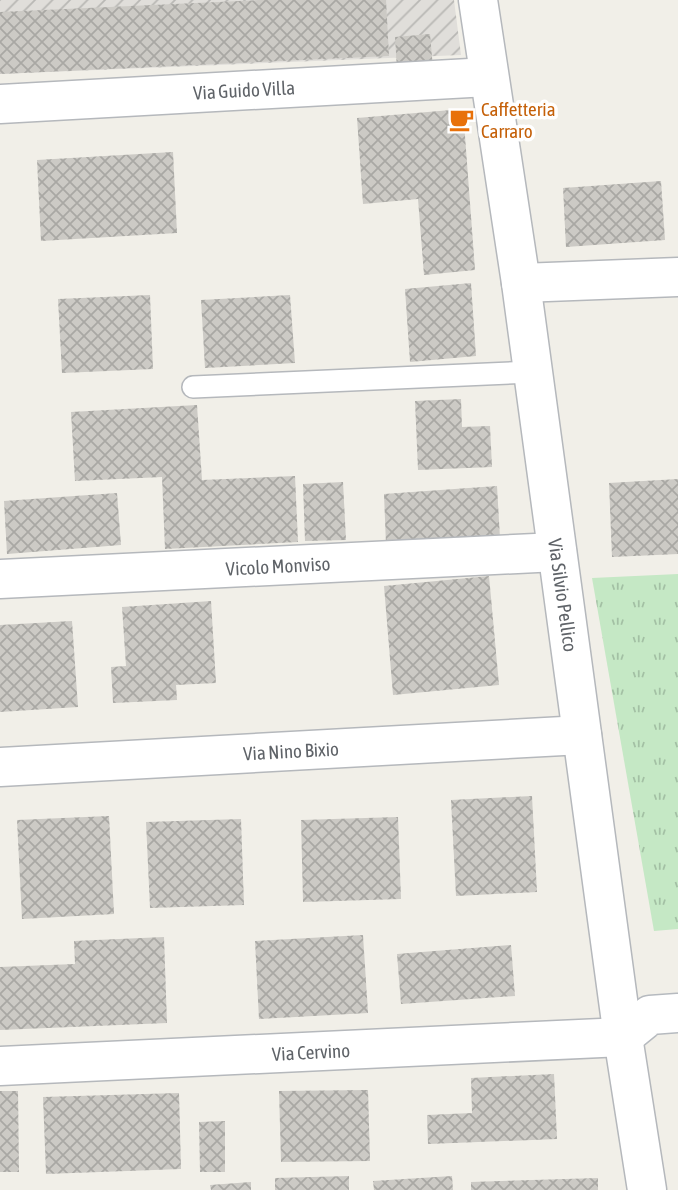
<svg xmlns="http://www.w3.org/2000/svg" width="678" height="1190" font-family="'Asap Condensed',sans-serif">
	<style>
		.industrial { fill: url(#industrial-furrows) }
		.park { fill: url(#park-tufts) }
		.building { fill: url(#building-cross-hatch) }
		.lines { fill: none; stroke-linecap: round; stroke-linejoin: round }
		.lane-casing { stroke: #b5b8bc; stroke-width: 24 }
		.street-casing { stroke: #b5b8bc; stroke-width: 41 }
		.secondary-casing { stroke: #b6babf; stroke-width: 41 }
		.lane { stroke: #fff; stroke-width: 21 }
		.street { stroke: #fff; stroke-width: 38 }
		.secondary { stroke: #fff; stroke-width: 38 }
		.labels { text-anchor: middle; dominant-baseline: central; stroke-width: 7; stroke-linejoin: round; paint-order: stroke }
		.street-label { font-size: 19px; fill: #5f6368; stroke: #fff }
		.food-label { font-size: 19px; fill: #c56008; stroke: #fff; text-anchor: start }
	</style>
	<defs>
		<pattern id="industrial-furrows" width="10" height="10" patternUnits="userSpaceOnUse" patternTransform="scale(1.75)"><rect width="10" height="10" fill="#e0deda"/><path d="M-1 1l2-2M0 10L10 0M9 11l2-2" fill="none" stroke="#b9b8b5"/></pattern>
		<pattern id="park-tufts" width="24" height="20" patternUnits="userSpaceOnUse" patternTransform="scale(1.75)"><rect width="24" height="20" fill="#c5e8c5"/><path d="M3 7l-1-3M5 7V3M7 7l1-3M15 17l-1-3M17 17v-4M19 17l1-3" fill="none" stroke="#a3c0a4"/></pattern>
		<pattern id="building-cross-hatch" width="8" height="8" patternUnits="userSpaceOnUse" patternTransform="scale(1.75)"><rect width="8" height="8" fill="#cccac5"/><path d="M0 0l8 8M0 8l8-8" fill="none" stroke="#a9a8a4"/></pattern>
	</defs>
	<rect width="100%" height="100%" fill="#f1efe8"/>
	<path class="industrial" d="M 0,0 L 454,0 L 461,55 L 0,74 Z"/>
	<path class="park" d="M 678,574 L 678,929 L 654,931 L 592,578 Z"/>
	<g class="building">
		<path d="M 259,0 L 386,0 L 389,56 L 0,74 L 0,12 Z"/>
		<path d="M 430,34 L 433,68 L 397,70 L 395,37 Z"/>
		<path d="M 463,109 L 475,270 L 424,275 L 418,199 L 363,204 L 357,118 Z"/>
		<path d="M 173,152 L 177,233 L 41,241 L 37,160 Z"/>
		<path d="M 661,181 L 665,240 L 566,247 L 563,188 Z"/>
		<path d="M 471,283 L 476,356 L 410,362 L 405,289 Z"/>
		<path d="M 150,295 L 153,369 L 62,373 L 58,299 Z"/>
		<path d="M 290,295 L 295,363 L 205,368 L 201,300 Z"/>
		<path d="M 461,399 L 462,427 L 490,426 L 492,467 L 418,470 L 415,401 Z"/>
		<path d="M 197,405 L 202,480 L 295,476 L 298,542 L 165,549 L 162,477 L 75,481 L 71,412 Z"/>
		<path d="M 678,479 L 678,554 L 612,557 L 609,483 Z"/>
		<path d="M 343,482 L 346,540 L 305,541 L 303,484 Z"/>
		<path d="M 497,486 L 500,538 L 386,545 L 384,494 Z"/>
		<path d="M 117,493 L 121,545 L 7,554 L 4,501 Z"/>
		<path d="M 489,576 L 499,685 L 393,695 L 384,586 Z"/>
		<path d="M 211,601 L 216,683 L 176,685 L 177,700 L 113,703 L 111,667 L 126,666 L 122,607 Z"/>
		<path d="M 72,621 L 78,707 L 0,712 L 0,625 Z"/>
		<path d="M 532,796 L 537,892 L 456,896 L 451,800 Z"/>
		<path d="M 109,816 L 114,914 L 22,919 L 17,820 Z"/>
		<path d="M 398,817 L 401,899 L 303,902 L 301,820 Z"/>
		<path d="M 241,819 L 244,905 L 150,908 L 146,822 Z"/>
		<path d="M 363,935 L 368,1013 L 259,1019 L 255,941 Z"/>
		<path d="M 164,937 L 167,1023 L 0,1030 L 0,967 L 75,964 L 74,941 Z"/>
		<path d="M 511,945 L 515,996 L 401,1004 L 397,954 Z"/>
		<path d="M 554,1074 L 557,1139 L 428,1144 L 427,1115 L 472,1113 L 471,1078 Z"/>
		<path d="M 368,1090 L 370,1161 L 281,1162 L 279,1091 Z"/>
		<path d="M 0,1091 L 18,1091 L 19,1172 L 0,1172 Z"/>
		<path d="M 179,1093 L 181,1169 L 46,1174 L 43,1097 Z"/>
		<path d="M 225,1121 L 225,1172 L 200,1172 L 199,1122 Z"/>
		<path d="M 349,1176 L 349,1190 L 275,1190 L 275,1178 Z"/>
		<path d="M 452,1176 L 453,1190 L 374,1190 L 373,1181 Z"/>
		<path d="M 598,1178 L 598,1190 L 471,1190 L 471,1182 Z"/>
		<path d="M 251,1182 L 251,1190 L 211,1190 L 210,1185 Z"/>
	</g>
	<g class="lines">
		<defs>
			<path id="lane" d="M 193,387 L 532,372"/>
			<g id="street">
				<path d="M 478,0 L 521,283 L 623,1037 L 647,1190"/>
				<path d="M 0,104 L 488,77"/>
				<path d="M 521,283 L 678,277"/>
				<path d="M 0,579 L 557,552"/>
				<path d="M 0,767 L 582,735"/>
				<path d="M 0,1066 L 623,1037"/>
			</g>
			<path id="secondary" d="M 623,1037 L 650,1015 L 678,1013"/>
		</defs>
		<use href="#lane" class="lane-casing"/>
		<use href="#street" class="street-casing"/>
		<use href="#secondary" class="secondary-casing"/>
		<use href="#lane" class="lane"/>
		<use href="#street" class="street"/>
		<use href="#secondary" class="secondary"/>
	</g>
	<defs>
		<symbol id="cafe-bare" viewBox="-9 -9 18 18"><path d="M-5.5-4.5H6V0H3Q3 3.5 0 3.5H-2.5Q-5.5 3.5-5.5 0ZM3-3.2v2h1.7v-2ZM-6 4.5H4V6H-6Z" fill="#e8710a" stroke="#fff" stroke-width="2.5" paint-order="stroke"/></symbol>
	</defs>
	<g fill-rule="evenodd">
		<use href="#cafe-bare" x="444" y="102" width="35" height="35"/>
	</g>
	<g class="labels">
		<g class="street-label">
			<text transform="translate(244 90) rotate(-3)">Via Guido Villa</text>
			<text transform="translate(278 566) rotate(-3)">Vicolo Monviso</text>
			<text transform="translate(563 595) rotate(82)">Via Silvio Pellico</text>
			<text transform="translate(291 751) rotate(-3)">Via Nino Bixio</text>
			<text transform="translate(311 1052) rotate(-3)">Via Cervino</text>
		</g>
		<g class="food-label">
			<text x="481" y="109">Caffetteria<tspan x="481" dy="22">Carraro</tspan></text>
		</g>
	</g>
</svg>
